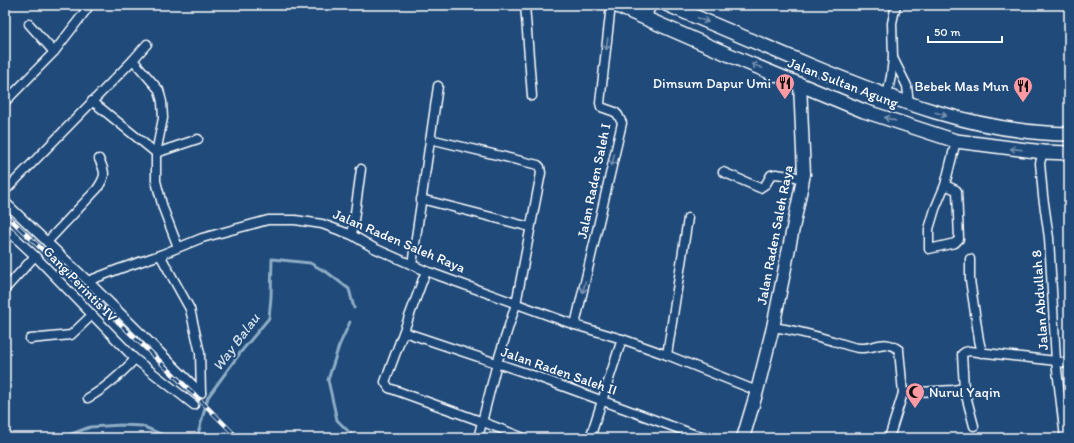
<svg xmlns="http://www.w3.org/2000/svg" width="1074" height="443" font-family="Itim,sans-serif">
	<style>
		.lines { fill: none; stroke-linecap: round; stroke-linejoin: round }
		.stream { stroke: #8eadc5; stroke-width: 3 }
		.street-casing { stroke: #fff; stroke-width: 11 }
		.secondary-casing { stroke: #fff; stroke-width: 15 }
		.primary-casing { stroke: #fff; stroke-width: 16 }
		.street { stroke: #1f4a7a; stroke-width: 8 }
		.secondary { stroke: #1f4a7a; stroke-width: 12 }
		.primary { stroke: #1f4a7a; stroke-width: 13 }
		.rail-casing { stroke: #fff; stroke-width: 4.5 }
		.rail { stroke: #1f4a7a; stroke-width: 3; stroke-dasharray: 9; stroke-linecap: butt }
		.oneway { stroke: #7992af }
		.labels { text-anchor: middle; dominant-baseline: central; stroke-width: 4; stroke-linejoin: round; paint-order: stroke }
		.poi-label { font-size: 14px; fill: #fff; stroke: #1f4a7a; text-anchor: end }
		.street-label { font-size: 14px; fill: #fff; stroke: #1f4a7a }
		.water-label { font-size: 15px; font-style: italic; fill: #d0dde7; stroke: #1f4a7a }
	</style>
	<rect width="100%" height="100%" fill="#1f4a7a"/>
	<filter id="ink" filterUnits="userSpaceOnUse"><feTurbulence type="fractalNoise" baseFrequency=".025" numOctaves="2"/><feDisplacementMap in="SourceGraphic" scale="8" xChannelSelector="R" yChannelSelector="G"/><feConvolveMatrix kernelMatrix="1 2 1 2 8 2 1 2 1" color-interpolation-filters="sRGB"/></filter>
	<g filter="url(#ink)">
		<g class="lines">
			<g class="stream">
				<path d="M 350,322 L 339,346 L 328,380 L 337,420 L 355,438"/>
				<path d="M 64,438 L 66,436 L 90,427 L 121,425 L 142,426 L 170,438"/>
				<path d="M 190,438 L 198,434 L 208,397 L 240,353 L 269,318 L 271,297 L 272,259 L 310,263 L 328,273 L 349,289 L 354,308"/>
			</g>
			<defs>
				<g id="street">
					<path d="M 525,5 L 532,96"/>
					<path d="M 29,24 L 54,52"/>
					<path d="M 893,58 L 907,86 L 909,104"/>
					<path d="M 133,60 L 159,90 L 162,102 L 163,118 L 156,153 L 156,181 L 163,208 L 178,247"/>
					<path d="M 887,96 L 891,76 L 893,58 L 892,23 L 896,5"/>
					<path d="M 92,101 L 156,153 L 198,139"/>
					<path d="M 5,102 L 54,52 L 87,9"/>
					<path d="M 430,139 L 538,165 L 540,167 L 541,173 L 516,304 L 497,363 L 478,438"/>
					<path d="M 1043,152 L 1040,163 L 1043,196 L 1049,238 L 1056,361 L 1065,438"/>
					<path d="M 723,172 L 760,188 L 766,184 L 771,175 L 776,174 L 803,178"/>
					<path d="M 945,185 L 956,190 L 957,191 L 959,239 L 955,243 L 929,249 L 929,229 L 935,209 L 945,185 L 956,141"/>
					<path d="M 5,191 L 133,60 L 147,44"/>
					<path d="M 421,199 L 530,227"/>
					<path d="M 5,202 L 88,281 L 201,393"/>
					<path d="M 5,228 L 35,256 L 135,359 L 194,405"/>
					<path d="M 352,235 L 361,169"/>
					<path d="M 47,242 L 97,189 C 106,176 106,173 99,159"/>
					<path d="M 160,255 L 190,309 L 200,353 L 201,393"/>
					<path d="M 970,259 L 970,280 L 979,340 L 982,353"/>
					<path d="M 412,265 L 438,86"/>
					<path d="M 426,271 L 385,382 L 389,388 L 483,422 L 524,438"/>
					<path d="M 88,281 L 119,269 L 160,255 L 202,238 L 268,220 L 295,220 L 322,224 L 352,235 L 374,248 L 426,271 L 575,325 L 622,339 L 667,355 L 757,391"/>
					<path d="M 5,289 L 35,256"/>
					<path d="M 575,325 L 622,123 L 618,115 L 615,112 L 601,107 L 600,103 L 611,5"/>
					<path d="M 773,327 C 794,330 813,335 833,341 C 842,343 852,348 860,348 C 875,349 885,338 899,350 L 903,393 L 889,438"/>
					<path d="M 404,332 L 535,376 L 704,438"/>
					<path d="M 30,339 L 71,335 L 92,315"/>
					<path d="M 667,355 L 688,218"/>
					<path d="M 964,388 L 974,426"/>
					<path d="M 903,393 L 953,390 L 964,388 L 962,354 L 965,352 L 969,351 L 1056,361 L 1069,364"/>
					<path d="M 88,398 C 106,388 121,374 135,359"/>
					<path d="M 590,438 L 622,339"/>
				</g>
				<path id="secondary" d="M 743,438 L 757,391 L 773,327 L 804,174 L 800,84"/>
				<g id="primary">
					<path d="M 615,5 L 748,63 L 864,111 L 956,141 L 1043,152 L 1069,153"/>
					<path d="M 668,5 C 714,25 761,44 807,64 C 891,99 977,133 1069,134"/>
					<path d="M 644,17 L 649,5"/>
				</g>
			</defs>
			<use href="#street" class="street-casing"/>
			<use href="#secondary" class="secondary-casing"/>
			<use href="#primary" class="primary-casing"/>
			<use href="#street" class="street"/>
			<use href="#secondary" class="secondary"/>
			<use href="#primary" class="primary"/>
			<defs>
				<path id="rail" d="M 5,214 L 200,400 L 238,438"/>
			</defs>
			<use href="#rail" class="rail-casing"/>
			<use href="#rail" class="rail"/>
		</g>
		<defs><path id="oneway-shaft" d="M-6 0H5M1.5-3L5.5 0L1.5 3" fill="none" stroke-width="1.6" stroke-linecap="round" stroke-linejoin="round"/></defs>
		<g class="oneway">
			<use href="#oneway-shaft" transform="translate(703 20) rotate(23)"/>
			<use href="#oneway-shaft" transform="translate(607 44) rotate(97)"/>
			<use href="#oneway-shaft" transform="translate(757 66) rotate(-158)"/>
			<use href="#oneway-shaft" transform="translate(941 114) rotate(17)"/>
			<use href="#oneway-shaft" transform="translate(890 119) rotate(-161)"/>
			<use href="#oneway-shaft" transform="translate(1016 149) rotate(-173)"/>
			<use href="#oneway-shaft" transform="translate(613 160) rotate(103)"/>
			<use href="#oneway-shaft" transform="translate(584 287) rotate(103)"/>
		</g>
	</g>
	<defs>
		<symbol id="restaurant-pin" viewBox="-11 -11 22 30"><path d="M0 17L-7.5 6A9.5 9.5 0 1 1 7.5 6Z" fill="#ff9aa2" stroke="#1f4a7a"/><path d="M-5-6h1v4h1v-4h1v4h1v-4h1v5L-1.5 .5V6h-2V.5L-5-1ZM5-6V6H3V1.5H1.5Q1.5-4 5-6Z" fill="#111"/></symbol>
		<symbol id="mosque-pin" viewBox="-11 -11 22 30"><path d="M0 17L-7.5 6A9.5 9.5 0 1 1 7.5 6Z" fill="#ff9aa2" stroke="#1f4a7a"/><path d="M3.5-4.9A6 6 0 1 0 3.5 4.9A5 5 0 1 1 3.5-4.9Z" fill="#111"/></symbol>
	</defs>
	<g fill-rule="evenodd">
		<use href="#restaurant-pin" x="774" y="72" width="22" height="30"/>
		<use href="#restaurant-pin" x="1012" y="75" width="22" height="30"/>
		<use href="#mosque-pin" x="904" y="381" width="22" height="30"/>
	</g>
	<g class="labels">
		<g class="poi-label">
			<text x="771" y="83">Dimsum Dapur Umi</text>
			<text x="1009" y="86">Bebek Mas Mun</text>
			<text x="929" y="392" text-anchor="start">Nurul Yaqin</text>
		</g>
		<g class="street-label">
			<text transform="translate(843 83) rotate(21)">Jalan Sultan Agung</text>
			<text transform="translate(594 181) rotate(-78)">Jalan Raden Saleh I</text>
			<text transform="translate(775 235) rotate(-79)">Jalan Raden Saleh Raya</text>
			<text transform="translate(399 241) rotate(23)">Jalan Raden Saleh Raya</text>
			<text transform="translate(80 284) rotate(46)">Gang Perintis IV</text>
			<text transform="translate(1040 300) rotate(-94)">Jalan Abdullah 8</text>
			<text transform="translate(559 371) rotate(19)">Jalan Raden Saleh II</text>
		</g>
		<g class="water-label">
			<text transform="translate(236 342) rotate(-53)">Way Balau</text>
		</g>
	</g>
	<rect width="1074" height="443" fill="none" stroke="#1f4a7a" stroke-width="20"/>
	<rect x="10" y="10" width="1054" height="423" fill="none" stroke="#fff" stroke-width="1.5" filter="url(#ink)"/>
	<path d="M928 36v6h74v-6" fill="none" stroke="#ffffff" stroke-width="2"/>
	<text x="934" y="36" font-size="12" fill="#ffffff" stroke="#1f4a7a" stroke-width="3" paint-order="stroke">50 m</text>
</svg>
